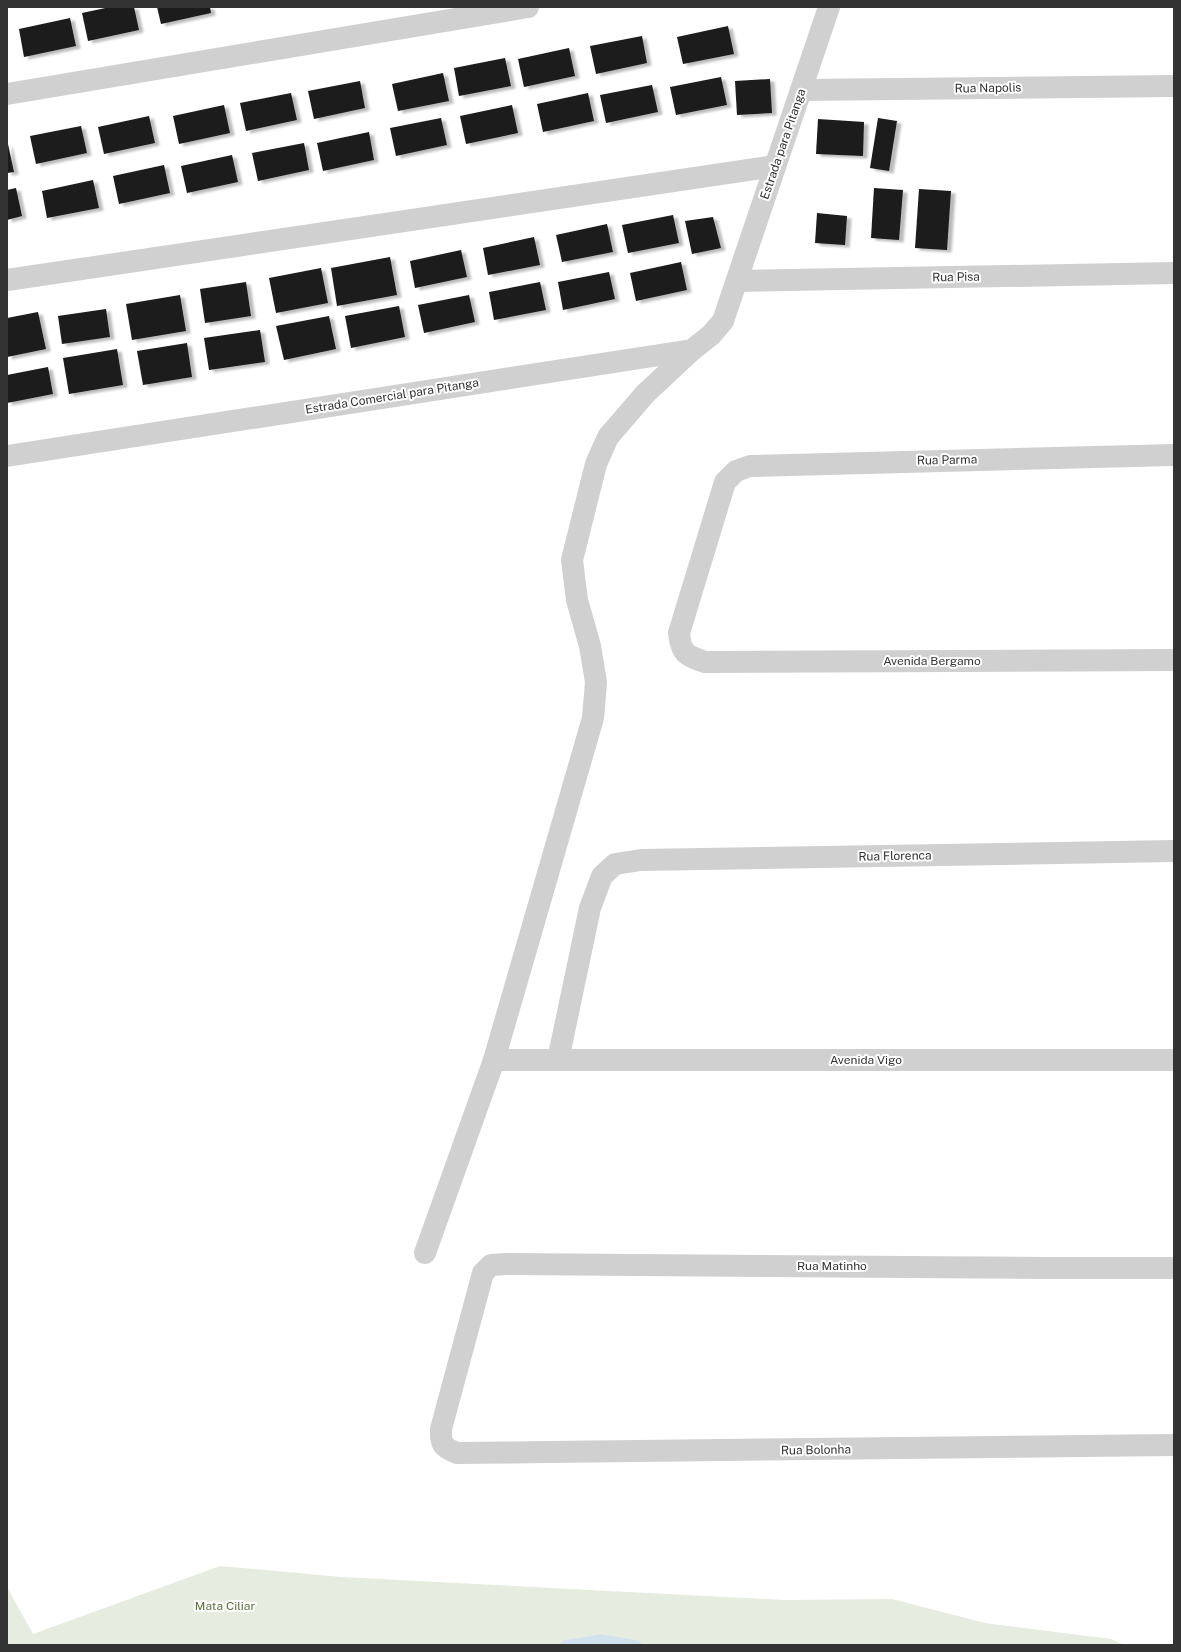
<svg xmlns="http://www.w3.org/2000/svg" width="1181" height="1652" font-family="'Public Sans',sans-serif">
	<style>
		.green { fill: #e6ecdf }
		.lines { fill: none; stroke-linecap: round; stroke-linejoin: round }
		.stream { stroke: #cfe2ee; stroke-width: 9 }
		.building { fill: #1a1a1a; filter: url(#shadow) }
		.minor { stroke: #d0d0d0; stroke-width: 22 }
		.labels { text-anchor: middle; dominant-baseline: central; stroke-width: 4; stroke-linejoin: round; paint-order: stroke }
		.street-label { font-size: 12px; fill: #333; stroke: #fff }
		.park-label { font-size: 12px; fill: #56703f; stroke: #fff }
	</style>
	<defs>
		<filter id="shadow"><feDropShadow dx="4.5" dy="2.5" stdDeviation="1" flood-color="#0004"/></filter>
	</defs>
	<rect width="100%" height="100%" fill="#fff"/>
	<path class="green" d="M 220,1566 L 341,1577 L 785,1600 L 892,1599 L 985,1623 L 1111,1639 L 1124,1645 L 7,1645 L 7,1587 L 33,1634 Z"/>
	<g class="lines">
		<path class="stream" d="M 565,1645 L 601,1639 L 637,1645"/>
	</g>
	<g class="building">
		<path d="M 110,7 L 134,7 L 139,30 L 88,41 L 82,13 Z"/>
		<path d="M 157,7 L 210,7 L 211,13 L 161,24 Z"/>
		<path d="M 70,18 L 76,46 L 24,57 L 19,29 Z"/>
		<path d="M 728,26 L 734,54 L 683,64 L 677,37 Z"/>
		<path d="M 642,36 L 647,63 L 596,74 L 590,46 Z"/>
		<path d="M 569,48 L 575,76 L 524,87 L 518,59 Z"/>
		<path d="M 505,58 L 511,86 L 459,96 L 454,68 Z"/>
		<path d="M 443,73 L 449,101 L 398,111 L 392,84 Z"/>
		<path d="M 721,77 L 727,105 L 676,115 L 670,87 Z"/>
		<path d="M 770,79 L 772,113 L 737,115 L 735,81 Z"/>
		<path d="M 360,81 L 365,108 L 314,119 L 308,91 Z"/>
		<path d="M 652,85 L 658,112 L 606,123 L 600,95 Z"/>
		<path d="M 291,93 L 297,120 L 246,131 L 240,103 Z"/>
		<path d="M 588,93 L 594,121 L 543,132 L 537,104 Z"/>
		<path d="M 224,105 L 230,133 L 179,144 L 173,116 Z"/>
		<path d="M 512,105 L 518,133 L 466,144 L 460,116 Z"/>
		<path d="M 149,116 L 155,143 L 104,154 L 98,127 Z"/>
		<path d="M 441,118 L 447,145 L 396,156 L 390,128 Z"/>
		<path d="M 878,118 L 897,121 L 889,171 L 870,168 Z"/>
		<path d="M 818,119 L 864,122 L 863,156 L 816,154 Z"/>
		<path d="M 81,126 L 87,153 L 36,164 L 30,136 Z"/>
		<path d="M 369,132 L 374,160 L 323,171 L 317,143 Z"/>
		<path d="M 304,143 L 309,170 L 258,181 L 252,153 Z"/>
		<path d="M 8,144 L 14,172 L 7,173 L 7,145 Z"/>
		<path d="M 232,155 L 238,182 L 187,193 L 181,166 Z"/>
		<path d="M 164,165 L 170,193 L 119,204 L 113,176 Z"/>
		<path d="M 93,180 L 99,208 L 47,218 L 42,191 Z"/>
		<path d="M 16,188 L 22,216 L 7,220 L 7,190 Z"/>
		<path d="M 874,188 L 903,190 L 899,240 L 871,238 Z"/>
		<path d="M 919,189 L 951,191 L 947,250 L 915,248 Z"/>
		<path d="M 817,213 L 847,216 L 845,245 L 815,243 Z"/>
		<path d="M 673,215 L 679,243 L 628,253 L 622,225 Z"/>
		<path d="M 713,217 L 721,248 L 692,254 L 685,221 Z"/>
		<path d="M 607,224 L 613,252 L 562,262 L 556,235 Z"/>
		<path d="M 534,237 L 540,265 L 488,275 L 483,248 Z"/>
		<path d="M 461,250 L 467,277 L 415,288 L 410,261 Z"/>
		<path d="M 390,257 L 397,295 L 337,306 L 331,268 Z"/>
		<path d="M 681,262 L 687,290 L 636,301 L 630,273 Z"/>
		<path d="M 321,268 L 328,303 L 276,313 L 269,278 Z"/>
		<path d="M 609,272 L 615,299 L 563,310 L 558,282 Z"/>
		<path d="M 246,282 L 251,316 L 205,323 L 200,289 Z"/>
		<path d="M 540,282 L 546,310 L 494,320 L 489,292 Z"/>
		<path d="M 180,295 L 186,331 L 132,340 L 126,304 Z"/>
		<path d="M 469,295 L 475,322 L 424,333 L 418,305 Z"/>
		<path d="M 399,306 L 405,337 L 351,348 L 345,316 Z"/>
		<path d="M 106,309 L 110,337 L 62,344 L 58,316 Z"/>
		<path d="M 38,312 L 46,349 L 7,357 L 7,318 Z"/>
		<path d="M 329,316 L 336,349 L 284,360 L 276,326 Z"/>
		<path d="M 260,330 L 265,362 L 209,370 L 204,338 Z"/>
		<path d="M 187,343 L 192,377 L 143,385 L 137,351 Z"/>
		<path d="M 117,349 L 123,385 L 69,394 L 63,358 Z"/>
		<path d="M 48,367 L 53,394 L 7,403 L 7,375 Z"/>
	</g>
	<g class="lines">
		<g class="minor">
			<path d="M 801,90 L 1174,86"/>
			<path d="M 7,94 L 528,7"/>
			<path d="M 7,280 L 775,166"/>
			<path d="M 737,281 L 1174,273"/>
			<path d="M 1174,455 L 750,466 L 736,471 L 725,482 L 679,633 C 681,653 686,656 705,662 L 1174,660"/>
			<path d="M 7,456 L 692,350 L 711,335 L 723,321 L 829,7"/>
			<path d="M 494,1060 L 1174,1060"/>
			<path d="M 558,1060 L 590,908 L 602,876 L 615,864 L 641,860 L 1174,851"/>
			<path d="M 425,1253 L 494,1060 L 593,718 L 596,682 L 590,646 L 577,600 L 572,560 L 596,464 L 608,437 L 645,394 L 692,350"/>
			<path d="M 1174,1268 L 1048,1268 L 506,1264 L 491,1265 L 483,1273 L 441,1429 C 441,1445 442,1447 457,1453 L 1174,1445"/>
		</g>
	</g>
	<g class="labels">
		<g class="street-label">
			<text transform="translate(988 88) rotate(-1)">Rua Napolis</text>
			<text transform="translate(783 144) rotate(-71)">Estrada para Pitanga</text>
			<text transform="translate(956 277) rotate(-1)">Rua Pisa</text>
			<text transform="translate(392 396) rotate(-9)">Estrada Comercial para Pitanga</text>
			<text transform="translate(947 460) rotate(-1)">Rua Parma</text>
			<text x="932" y="661">Avenida Bergamo</text>
			<text transform="translate(895 856) rotate(-1)">Rua Florenca</text>
			<text x="866" y="1060">Avenida Vigo</text>
			<text x="832" y="1266">Rua Matinho</text>
			<text transform="translate(816 1450) rotate(-1)">Rua Bolonha</text>
		</g>
		<g class="park-label">
			<text x="225" y="1606">Mata Ciliar</text>
		</g>
	</g>
	<rect width="1181" height="1652" fill="none" stroke="#333333" stroke-width="16"/>
</svg>
